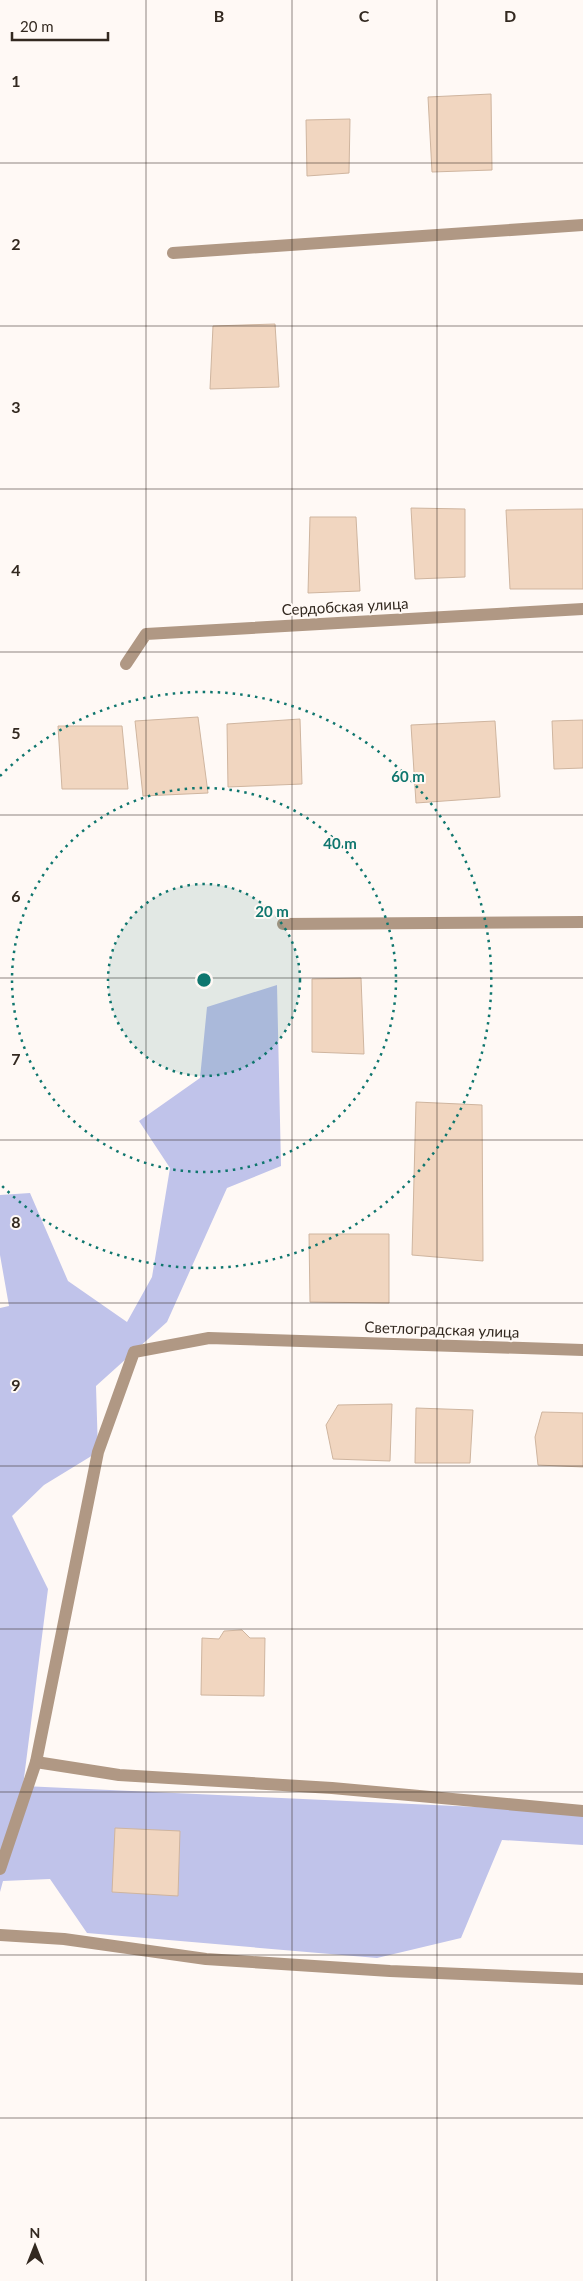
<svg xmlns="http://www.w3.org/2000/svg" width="583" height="2281" font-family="Lato,sans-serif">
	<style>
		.green { fill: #c0c3ea }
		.building { fill: #f1d6c0; stroke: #cfb59f }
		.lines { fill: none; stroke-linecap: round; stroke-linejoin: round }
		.minor { stroke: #b09884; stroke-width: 12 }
		.grid { fill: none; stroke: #332920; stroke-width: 1; stroke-opacity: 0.55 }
		.ring { fill: none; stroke: #0f766e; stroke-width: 2.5; stroke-dasharray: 2.5 5 }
		.labels { text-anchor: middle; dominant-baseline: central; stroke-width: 4; stroke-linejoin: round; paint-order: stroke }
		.street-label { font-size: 15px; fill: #332920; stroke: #fff9f5 }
		.grid-label { font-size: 16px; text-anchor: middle; font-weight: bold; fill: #332920; stroke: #fff9f5; stroke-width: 4; stroke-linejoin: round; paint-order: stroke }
		.centre { fill: #0f766e; stroke: #fff9f5; stroke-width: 2.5 }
		.ring-label { font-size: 15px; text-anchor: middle; font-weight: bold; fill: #0f766e; stroke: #fff9f5; stroke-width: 4; stroke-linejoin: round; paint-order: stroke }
	</style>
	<rect width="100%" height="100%" fill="#fff9f5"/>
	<path class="green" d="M 277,985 L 281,1166 L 227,1188 L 167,1322 L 96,1386 L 98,1452 L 44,1485 L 12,1516 L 48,1589 L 23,1786 L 583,1812 L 583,1845 L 502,1840 L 461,1938 L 377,1958 L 87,1933 L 50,1879 L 3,1881 L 0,1892 L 0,1308 L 9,1306 L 0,1255 L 0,1195 L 30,1193 L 68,1281 L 127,1322 L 152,1277 L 170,1168 L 139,1121 L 200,1078 L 207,1007 Z"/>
	<g class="building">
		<path d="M 491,94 L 492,170 L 432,172 L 428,97 Z"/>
		<path d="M 350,119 L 349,173 L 307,176 L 306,120 Z"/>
		<path d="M 275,324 L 279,387 L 210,389 L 213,326 Z"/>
		<path d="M 411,508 L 465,509 L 465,577 L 415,579 Z"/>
		<path d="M 583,509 L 583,589 L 510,589 L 506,510 Z"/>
		<path d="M 310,517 L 356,517 L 360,591 L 308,593 Z"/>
		<path d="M 198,717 L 208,793 L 143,796 L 135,721 Z"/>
		<path d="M 300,719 L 302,784 L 228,787 L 227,724 Z"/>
		<path d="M 583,720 L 583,768 L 554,769 L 552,721 Z"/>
		<path d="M 495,721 L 500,797 L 416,803 L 411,725 Z"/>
		<path d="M 58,726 L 122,726 L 128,789 L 62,789 Z"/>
		<path d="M 361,978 L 364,1054 L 312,1052 L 312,979 Z"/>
		<path d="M 416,1102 L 482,1105 L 483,1261 L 412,1255 Z"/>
		<path d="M 309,1234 L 389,1234 L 389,1303 L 310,1302 Z"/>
		<path d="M 392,1404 L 390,1461 L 333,1459 L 326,1425 L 338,1405 Z"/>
		<path d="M 416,1408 L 473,1410 L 470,1463 L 415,1463 Z"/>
		<path d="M 542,1412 L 583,1413 L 583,1467 L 538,1465 L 535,1437 Z"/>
		<path d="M 242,1630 L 250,1638 L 265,1638 L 264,1696 L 201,1695 L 202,1638 L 219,1639 L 224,1631 Z"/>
		<path d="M 115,1828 L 180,1831 L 178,1896 L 112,1892 Z"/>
	</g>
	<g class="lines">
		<g class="minor">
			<path d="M 173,253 L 583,225"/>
			<path d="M 126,664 L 146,634 L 583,609"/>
			<path d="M 283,924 L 583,922"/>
			<path d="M 36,1762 L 119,1775 L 332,1788 L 583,1811"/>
			<path d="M 0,1869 L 36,1762 L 98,1452 L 134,1352 L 209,1338 L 583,1350"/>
			<path d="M 0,1935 L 64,1939 L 206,1959 L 390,1971 L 583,1979"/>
		</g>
	</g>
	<path class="grid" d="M 146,0 L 146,2281M 292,0 L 292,2281M 437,0 L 437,2281M 0,163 L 583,163M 0,326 L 583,326M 0,489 L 583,489M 0,652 L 583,652M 0,815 L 583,815M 0,978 L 583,978M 0,1140 L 583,1140M 0,1303 L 583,1303M 0,1466 L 583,1466M 0,1629 L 583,1629M 0,1792 L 583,1792M 0,1955 L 583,1955M 0,2118 L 583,2118"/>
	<circle cx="204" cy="980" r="96" fill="#0f766e" fill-opacity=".12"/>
	<g class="ring">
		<circle cx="204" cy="980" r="96"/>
		<circle cx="204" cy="980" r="192"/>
		<path d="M0 776A288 288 0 1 1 0 1184"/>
	</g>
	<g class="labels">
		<g class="street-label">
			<text transform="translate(345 606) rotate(-3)">Сердобская улица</text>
			<text transform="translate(442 1329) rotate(2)">Светлоградская улица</text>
		</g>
	</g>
	<g class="grid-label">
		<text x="219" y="22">B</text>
		<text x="364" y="22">C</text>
		<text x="510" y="22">D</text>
		<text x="16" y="87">1</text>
		<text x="16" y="250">2</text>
		<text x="16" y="413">3</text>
		<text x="16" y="576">4</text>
		<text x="16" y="739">5</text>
		<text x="16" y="902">6</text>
		<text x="16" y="1065">7</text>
		<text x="16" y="1228">8</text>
		<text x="16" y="1391">9</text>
	</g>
	<circle cx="204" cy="980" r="8" class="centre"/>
	<g class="ring-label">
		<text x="408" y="782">60 m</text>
		<text x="340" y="849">40 m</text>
		<text x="272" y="917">20 m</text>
	</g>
	<g transform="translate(35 2246)" stroke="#fff9f5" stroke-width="4" paint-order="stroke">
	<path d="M0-4L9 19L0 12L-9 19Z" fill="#332920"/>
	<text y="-8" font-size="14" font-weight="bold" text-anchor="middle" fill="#332920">N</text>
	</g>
	<path d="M12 32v8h96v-8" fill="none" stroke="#332920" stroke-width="2.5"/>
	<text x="20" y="32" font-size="15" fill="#332920" stroke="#fff9f5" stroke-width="4" paint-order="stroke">20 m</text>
</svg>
